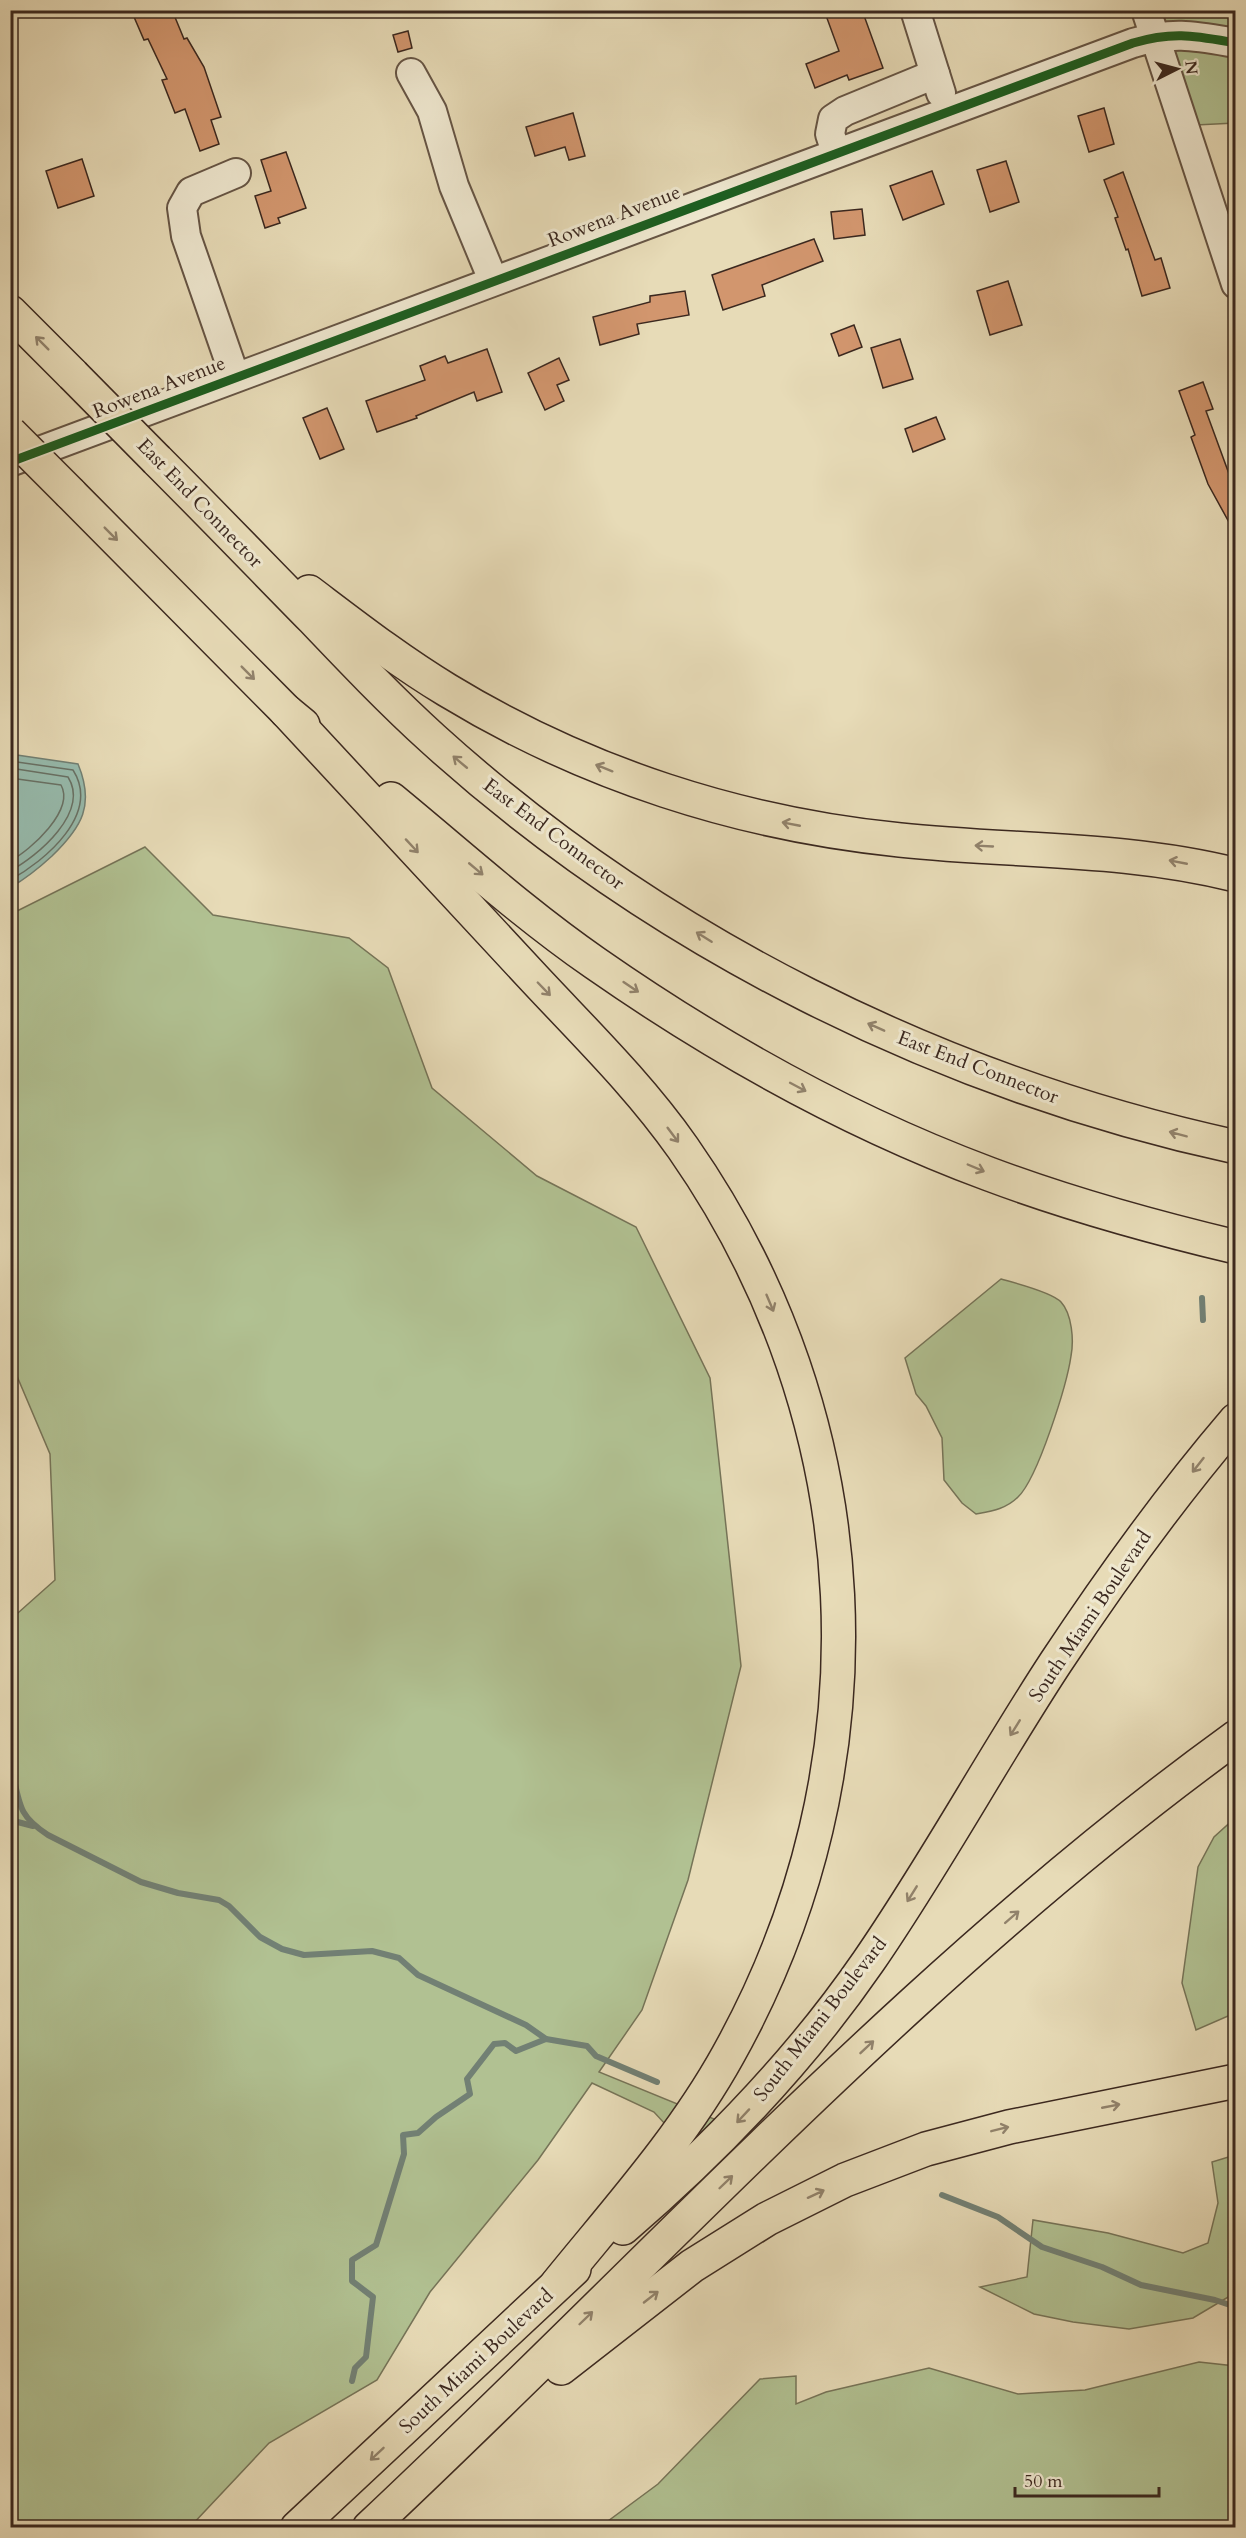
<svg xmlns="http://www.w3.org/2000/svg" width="1246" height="2538" font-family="Cardo,serif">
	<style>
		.green { fill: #b1c192; stroke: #767458; stroke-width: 1.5 }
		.water { fill: #97bbad; stroke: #728074; stroke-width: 1.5 }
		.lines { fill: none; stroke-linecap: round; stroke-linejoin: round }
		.shore { stroke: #697266; stroke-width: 1.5 }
		.stream { stroke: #728074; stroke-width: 6 }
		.building { fill: #d2966e; stroke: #3b281f; stroke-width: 1.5 }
		.minor-casing { stroke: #665545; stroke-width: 32 }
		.highway-casing { stroke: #3b281f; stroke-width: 36 }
		.minor { stroke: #efe8d0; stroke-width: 28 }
		.highway { stroke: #e7dbb7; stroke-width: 33 }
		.highway-bridge-casing { stroke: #3b281f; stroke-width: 36; stroke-linecap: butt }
		.highway-bridge { stroke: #e7dbb7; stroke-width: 33 }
		.cycleway-casing { stroke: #efe8d0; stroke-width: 13 }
		.cycleway { stroke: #1b5e20; stroke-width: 9 }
		.oneway { stroke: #91826b }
		.labels { text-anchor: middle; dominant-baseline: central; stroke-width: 6; stroke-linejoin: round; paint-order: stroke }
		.street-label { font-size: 20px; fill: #3b281f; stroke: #efe8d0 }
	</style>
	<rect width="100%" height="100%" fill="#e7dbb7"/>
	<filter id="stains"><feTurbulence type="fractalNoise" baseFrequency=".00333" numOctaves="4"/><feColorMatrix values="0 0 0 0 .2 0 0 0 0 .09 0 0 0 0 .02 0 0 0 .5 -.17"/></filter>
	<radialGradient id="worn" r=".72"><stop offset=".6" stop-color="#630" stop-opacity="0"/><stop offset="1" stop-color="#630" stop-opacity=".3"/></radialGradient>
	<g class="green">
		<path d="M 1158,11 L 1235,11 L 1235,123 L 1196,125 Z"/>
		<path d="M 145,847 L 213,915 L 349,938 L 388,968 L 432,1088 L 537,1176 L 636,1227 L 710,1378 L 741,1666 L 688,1880 L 642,2010 L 599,2072 L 719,2121 L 690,2151 L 654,2112 L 592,2083 L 538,2160 L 430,2292 L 377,2380 L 269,2443 L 190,2527 L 11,2527 L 10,1620 L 55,1580 L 50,1454 L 11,1362 L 11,914 Z"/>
		<path d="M 1001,1279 C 1015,1283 1052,1292 1061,1302 C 1072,1314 1074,1340 1071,1356 C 1067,1384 1038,1478 1018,1497 C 1006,1509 992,1511 976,1514 L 962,1503 L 944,1480 L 942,1438 L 926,1406 L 916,1394 L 905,1358 Z"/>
		<path d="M 1235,1818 L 1235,2013 L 1196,2030 L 1182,1983 L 1198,1867 L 1214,1837 Z"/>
		<path d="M 1235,2155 L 1235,2293 L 1193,2318 L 1129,2329 L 1073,2322 L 1034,2314 L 980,2287 L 1027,2277 L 1033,2220 L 1108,2233 L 1183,2253 L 1208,2243 L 1218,2203 L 1212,2162 Z"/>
		<path d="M 1199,2362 L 1235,2366 L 1235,2527 L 600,2527 L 658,2484 L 760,2379 L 796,2376 L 796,2404 L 826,2392 L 929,2368 L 1018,2394 L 1085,2390 Z"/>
	</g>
	<path class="water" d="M 10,754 L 78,764 C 95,805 82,827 52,856 C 39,868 27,878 11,887 Z"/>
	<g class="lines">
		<g class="shore">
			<path d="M 10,761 L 73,770 C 101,814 45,861 10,880"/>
			<path d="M 10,768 L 68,777 C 90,812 38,856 10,871"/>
			<path d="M 10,778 L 61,785 C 75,810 31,850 10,861"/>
		</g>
		<g class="stream">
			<path d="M 1202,1298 L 1203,1320"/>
			<path d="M 10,1776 L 14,1779 C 20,1809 22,1818 48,1835 L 141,1882 L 178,1893 L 219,1900 L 229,1906 L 260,1937 L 282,1949 L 304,1955 L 372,1951 L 399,1958 L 418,1975 L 526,2025 L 546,2039 L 587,2046 L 596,2056 L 657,2082"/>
			<path d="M 10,1820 L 33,1826"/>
			<path d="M 942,2195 L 998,2217 L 1042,2247 L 1102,2267 L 1141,2285 L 1215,2300 L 1236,2307"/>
			<path d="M 352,2381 L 355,2368 L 366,2357 L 373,2297 L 352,2281 L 352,2260 L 376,2245 L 404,2154 L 403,2135 L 418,2133 L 436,2117 L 470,2094 L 467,2079 L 494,2044 L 505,2043 L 516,2051 L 546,2039"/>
		</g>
	</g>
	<g class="building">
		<path d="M 131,10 L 172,10 L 184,39 L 187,38 L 204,67 L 221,117 L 211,120 L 219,144 L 200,151 L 185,109 L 175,113 L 162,80 L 167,79 L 148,39 L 144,40 Z"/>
		<path d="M 824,10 L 862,10 L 883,68 L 849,80 L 847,75 L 815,88 L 806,64 L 839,51 Z"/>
		<path d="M 408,31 L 412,48 L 398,52 L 393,35 Z"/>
		<path d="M 1104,108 L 1114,144 L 1089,152 L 1078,116 Z"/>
		<path d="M 573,113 L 585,156 L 569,160 L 565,147 L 535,156 L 526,127 Z"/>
		<path d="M 286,152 L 306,208 L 278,218 L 280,223 L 265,228 L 255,196 L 271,191 L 261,160 Z"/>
		<path d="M 82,159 L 94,196 L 58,208 L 46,171 Z"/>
		<path d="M 1006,161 L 1019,202 L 990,212 L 977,170 Z"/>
		<path d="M 932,171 L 944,204 L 903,220 L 890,186 Z"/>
		<path d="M 1123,172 L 1155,260 L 1161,258 L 1170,288 L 1142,296 L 1128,249 L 1126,250 L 1115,218 L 1118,217 L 1104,180 Z"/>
		<path d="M 862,209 L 865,235 L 834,239 L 831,212 Z"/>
		<path d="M 814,239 L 823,261 L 762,285 L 765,296 L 723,310 L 712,275 Z"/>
		<path d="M 1008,281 L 1022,325 L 990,335 L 977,291 Z"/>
		<path d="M 685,291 L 689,315 L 637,324 L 639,334 L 600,345 L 593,317 L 650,302 L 650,296 Z"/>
		<path d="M 854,325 L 862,347 L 839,356 L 831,334 Z"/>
		<path d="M 900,339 L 913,379 L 883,388 L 871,348 Z"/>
		<path d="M 487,349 L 502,392 L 477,401 L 474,392 L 416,416 L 417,418 L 377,432 L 366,401 L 425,380 L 420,366 L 445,356 L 448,363 Z"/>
		<path d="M 559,358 L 569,380 L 557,385 L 564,401 L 545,410 L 528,373 Z"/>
		<path d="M 1203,382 L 1213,409 L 1206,411 L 1236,493 L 1236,535 L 1208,484 L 1191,437 L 1195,435 L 1179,391 Z"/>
		<path d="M 327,408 L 344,449 L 320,459 L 303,418 Z"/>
		<path d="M 936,417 L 945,439 L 913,452 L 905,429 Z"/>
	</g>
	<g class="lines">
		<defs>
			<g id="minor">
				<path d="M 915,10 L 941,93"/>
				<path d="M 1146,10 L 1236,284"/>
				<path d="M 411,73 L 432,111 L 454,186 L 493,280"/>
				<path d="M 836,152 L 830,134 L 833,119 L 845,111 L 935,74"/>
				<path d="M 235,377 L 186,236 L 182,208 L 191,192 L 236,173"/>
				<path d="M 10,462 L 1133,43 C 1174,31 1195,36 1236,43"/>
			</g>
			<g id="highway">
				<path d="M 10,312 L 73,375"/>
				<path d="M 157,460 C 210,513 261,566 313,619 C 352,660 391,701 433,739 C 657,942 941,1083 1236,1147"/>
				<path d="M 70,493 L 286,711 L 303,725"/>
				<path d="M 309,592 C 354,626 399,661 447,690 C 585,774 740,824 900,840 C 1012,852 1125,847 1236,875"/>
				<path d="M 286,711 C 368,799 449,887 531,975 C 583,1031 638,1084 683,1148 C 873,1420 890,1765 728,2055 C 682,2138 617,2210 557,2284"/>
				<path d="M 391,799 C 458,854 524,914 595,963 C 717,1048 849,1122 989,1174 C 1069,1204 1152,1227 1236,1247"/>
				<path d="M 623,2228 C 715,2149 799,2062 868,1962 C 935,1865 991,1761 1056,1662 C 1111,1579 1170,1497 1236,1420"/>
				<path d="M 561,2368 L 692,2266 L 767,2219 L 845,2180 L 926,2149 L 1009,2127 L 1236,2081"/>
				<path d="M 297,2528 L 574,2269"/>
				<path d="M 369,2528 C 654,2261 918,1967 1236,1737"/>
			</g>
		</defs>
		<use href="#minor" class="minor-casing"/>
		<use href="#highway" class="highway-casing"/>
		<use href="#minor" class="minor"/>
		<use href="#highway" class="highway"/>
		<defs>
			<g id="highway-bridge">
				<path d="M 73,375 L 157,460"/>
				<path d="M 10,433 L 70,493"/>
			</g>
		</defs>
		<use href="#highway-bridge" class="highway-bridge-casing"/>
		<use href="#highway-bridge" class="highway-bridge"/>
		<defs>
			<path id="cycleway" d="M 10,462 L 1133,43 C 1174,31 1195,36 1236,43"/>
		</defs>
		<use href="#cycleway" class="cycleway-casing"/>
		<use href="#cycleway" class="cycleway"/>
	</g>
	<defs><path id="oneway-shaft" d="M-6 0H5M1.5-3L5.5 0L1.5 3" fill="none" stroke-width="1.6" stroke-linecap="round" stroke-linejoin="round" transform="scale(1.5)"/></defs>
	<g class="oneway">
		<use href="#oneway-shaft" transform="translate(42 343) rotate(-135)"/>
		<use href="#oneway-shaft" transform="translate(111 534) rotate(45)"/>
		<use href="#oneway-shaft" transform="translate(248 673) rotate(45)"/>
		<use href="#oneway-shaft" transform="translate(460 762) rotate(-140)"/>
		<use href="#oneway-shaft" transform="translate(604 768) rotate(-158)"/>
		<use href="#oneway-shaft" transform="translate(791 824) rotate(-169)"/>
		<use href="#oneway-shaft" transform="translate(412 846) rotate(47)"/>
		<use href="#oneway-shaft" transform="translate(984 846) rotate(-177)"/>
		<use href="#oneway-shaft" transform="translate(1178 862) rotate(-169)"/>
		<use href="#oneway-shaft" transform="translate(476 869) rotate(40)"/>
		<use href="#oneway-shaft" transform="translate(704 937) rotate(-148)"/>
		<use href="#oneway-shaft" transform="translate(631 987) rotate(34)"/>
		<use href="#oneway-shaft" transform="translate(544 989) rotate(46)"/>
		<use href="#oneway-shaft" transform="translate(876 1027) rotate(-156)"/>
		<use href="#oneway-shaft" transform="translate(798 1087) rotate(28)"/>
		<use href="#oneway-shaft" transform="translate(1178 1134) rotate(-165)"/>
		<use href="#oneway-shaft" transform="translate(673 1135) rotate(53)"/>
		<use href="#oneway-shaft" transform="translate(976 1168) rotate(23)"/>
		<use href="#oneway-shaft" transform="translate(770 1303) rotate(67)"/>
		<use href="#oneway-shaft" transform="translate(1198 1465) rotate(128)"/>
		<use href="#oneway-shaft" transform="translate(1015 1728) rotate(122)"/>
		<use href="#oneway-shaft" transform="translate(912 1894) rotate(122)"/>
		<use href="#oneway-shaft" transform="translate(1012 1917) rotate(-41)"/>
		<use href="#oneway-shaft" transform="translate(867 2047) rotate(-43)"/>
		<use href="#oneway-shaft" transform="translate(1111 2106) rotate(-11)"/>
		<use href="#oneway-shaft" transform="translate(743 2116) rotate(133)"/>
		<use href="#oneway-shaft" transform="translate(1000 2129) rotate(-14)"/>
		<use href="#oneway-shaft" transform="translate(726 2182) rotate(-44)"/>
		<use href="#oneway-shaft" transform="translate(816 2194) rotate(-25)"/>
		<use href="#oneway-shaft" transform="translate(651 2297) rotate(-38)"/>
		<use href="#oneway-shaft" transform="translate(586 2318) rotate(-44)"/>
		<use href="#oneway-shaft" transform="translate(377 2454) rotate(137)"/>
	</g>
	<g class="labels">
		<g class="street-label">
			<text transform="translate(614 216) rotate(-21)">Rowena Avenue</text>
			<text transform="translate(159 387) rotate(-21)">Rowena Avenue</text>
			<text transform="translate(200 503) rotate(46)">East End Connector</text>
			<text transform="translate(554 834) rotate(37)">East End Connector</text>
			<text transform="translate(978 1067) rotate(21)">East End Connector</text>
			<text transform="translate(1090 1616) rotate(-56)">South Miami Boulevard</text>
			<text transform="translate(820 2019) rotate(-52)">South Miami Boulevard</text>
			<text transform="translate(476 2361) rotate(-43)">South Miami Boulevard</text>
		</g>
	</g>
	<rect width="1246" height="2538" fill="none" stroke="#e7dbb7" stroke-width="36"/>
	<rect x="12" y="12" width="1222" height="2514" fill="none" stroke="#3b281f" stroke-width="3"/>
	<rect x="18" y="18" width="1210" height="2502" fill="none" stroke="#3b281f" stroke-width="1.5"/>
	<g transform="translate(1177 69) rotate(84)" stroke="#efe8d0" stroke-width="4.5" paint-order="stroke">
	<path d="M0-4.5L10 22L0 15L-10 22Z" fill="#3b281f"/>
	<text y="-9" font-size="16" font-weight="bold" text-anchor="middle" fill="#3b281f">N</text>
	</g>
	<path d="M1015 2487v9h144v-9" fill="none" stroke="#3b281f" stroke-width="3"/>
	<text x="1024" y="2487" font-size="18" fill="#3b281f" stroke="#efe8d0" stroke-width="4.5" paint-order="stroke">50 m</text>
	<rect width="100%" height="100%" filter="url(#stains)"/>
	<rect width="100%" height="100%" fill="url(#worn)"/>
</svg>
